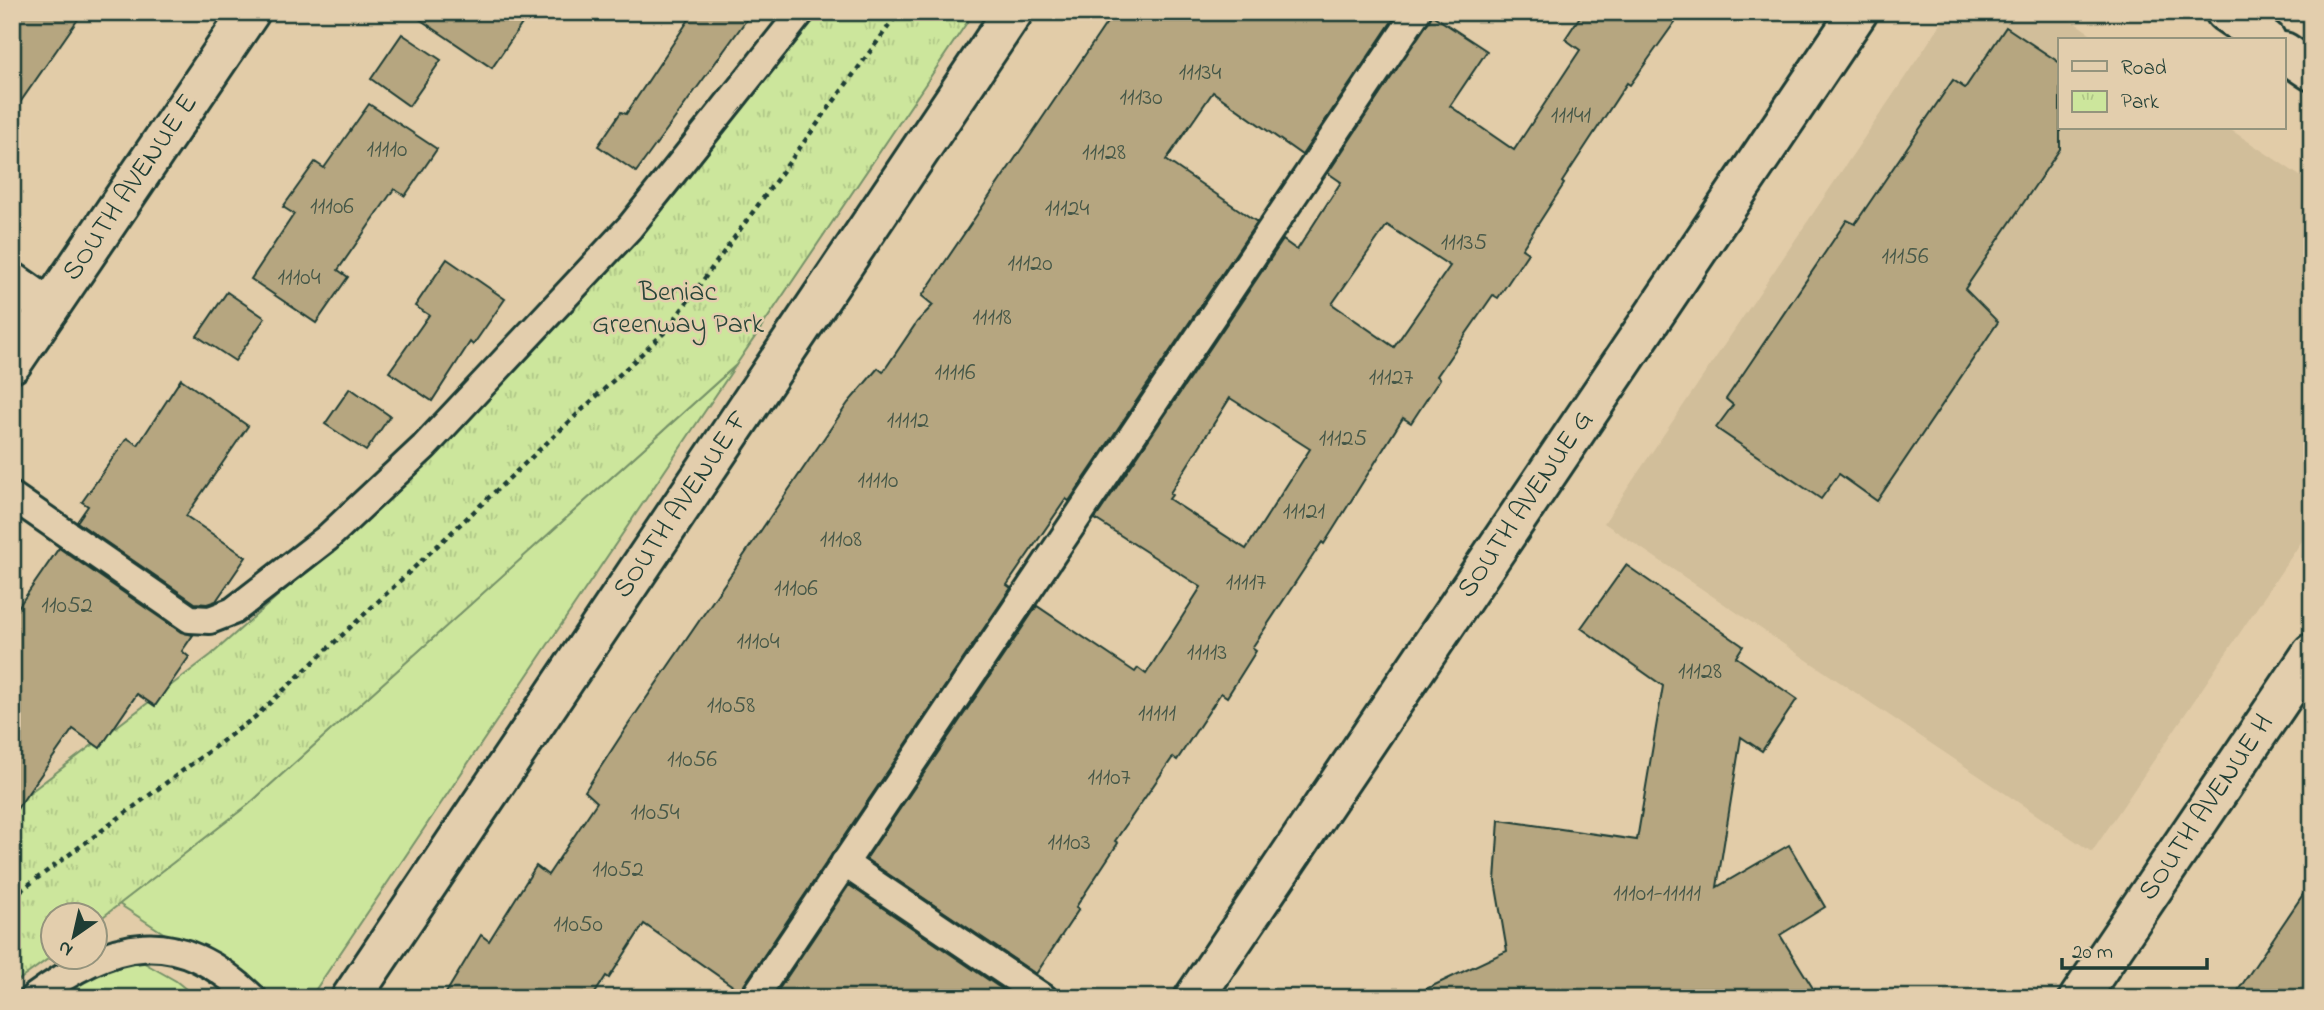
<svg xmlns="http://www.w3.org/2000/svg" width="2324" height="1010" font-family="'Indie Flower',sans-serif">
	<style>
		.built { fill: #d1be9a }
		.grass { fill: #cce69c; stroke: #769268; stroke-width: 2 }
		.park { fill: url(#park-tufts); stroke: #769268; stroke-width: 2 }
		.building { fill: #b6a680; stroke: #1f3d34; stroke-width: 2; fill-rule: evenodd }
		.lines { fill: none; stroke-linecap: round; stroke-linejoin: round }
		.service-casing { stroke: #1f3d34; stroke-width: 32 }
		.minor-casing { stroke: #1f3d34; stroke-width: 44 }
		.tertiary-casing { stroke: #1f3d34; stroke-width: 44 }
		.path { stroke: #1f3d34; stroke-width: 4.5; stroke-dasharray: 5 5; stroke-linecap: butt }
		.service { stroke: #e3cead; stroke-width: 26 }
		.minor { stroke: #e3cead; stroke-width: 38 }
		.tertiary { stroke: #e3cead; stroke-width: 38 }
		.labels { text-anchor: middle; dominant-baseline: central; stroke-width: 5; stroke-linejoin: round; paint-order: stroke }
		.number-label { font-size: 24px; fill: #455747 }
		.street-label { font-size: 28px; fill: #1f3d34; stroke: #e3cead }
		.park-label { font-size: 28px; fill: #284539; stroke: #e3cead }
	</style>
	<defs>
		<pattern id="park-tufts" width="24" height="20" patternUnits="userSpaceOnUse" patternTransform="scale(1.75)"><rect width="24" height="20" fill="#cce69c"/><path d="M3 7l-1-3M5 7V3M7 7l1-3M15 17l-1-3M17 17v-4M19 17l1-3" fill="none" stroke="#afc687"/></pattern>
	</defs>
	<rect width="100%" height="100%" fill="#e2cca8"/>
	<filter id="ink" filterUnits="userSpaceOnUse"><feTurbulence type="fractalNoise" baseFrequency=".0143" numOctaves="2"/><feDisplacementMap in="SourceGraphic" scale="14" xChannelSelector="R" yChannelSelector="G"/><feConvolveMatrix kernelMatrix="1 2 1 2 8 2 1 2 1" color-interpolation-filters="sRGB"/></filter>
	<g filter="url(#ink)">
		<path class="built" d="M 1949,12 L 2059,12 L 2100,40 L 2060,40 L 2060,128 L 2228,128 L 2312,184 L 2312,526 L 2092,852 L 1604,523 Z"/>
		<g class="grass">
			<path d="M 736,365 L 310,998 L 263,998 L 119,904 L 249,804 Z"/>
			<path d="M 139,960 L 176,981 L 197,998 L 49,998 L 74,979 Z"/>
		</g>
		<path class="park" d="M 817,12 L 974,12 L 736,365 L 249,804 L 95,923 L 94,916 L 52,916 L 52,956 L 12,985 L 12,806 L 211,655 L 350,532 L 463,425 L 674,196 Z"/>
		<g class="building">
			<path d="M 12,12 L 83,12 L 12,114 Z"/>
			<path d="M 409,12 L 530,12 L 492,68 Z"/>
			<path d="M 694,12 L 752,12 L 636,172 L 598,146 L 621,112 L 626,114 Z"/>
			<path d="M 1114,12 L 1398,12 L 1302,155 L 1213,92 L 1166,160 L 1257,222 L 1069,501 L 1066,499 L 1007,585 L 1011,588 L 740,991 L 644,924 L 609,978 L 606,976 L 592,998 L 443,998 L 481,935 L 489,941 L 536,866 L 548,875 L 597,802 L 585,791 L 628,725 L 848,403 L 878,368 L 883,372 L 917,322 L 933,305 L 922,296 Z"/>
			<path d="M 1583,12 L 1682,12 L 1630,85 L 1627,83 L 1562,182 L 1564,184 L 1522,249 L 1528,253 L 1498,298 L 1493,295 L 1437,376 L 1440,379 L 1411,423 L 1403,418 L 1324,544 L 1322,542 L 1252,648 L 1256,651 L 1227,697 L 1221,693 L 1177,760 L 1173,757 L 1115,841 L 1118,843 L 1076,907 L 1079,909 L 1036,974 L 866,859 L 1037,606 L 1135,672 L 1138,668 L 1146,674 L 1201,587 L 1095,519 L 1283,240 L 1297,250 L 1341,182 L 1328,173 L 1432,15 L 1487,51 L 1450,106 L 1514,150 L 1580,50 L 1565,39 ZM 1387,225 L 1450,266 L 1394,347 L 1332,304 ZM 1230,398 L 1310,449 L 1246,549 L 1169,499 L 1172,495 L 1170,493 Z"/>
			<path d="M 2006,27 L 2060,63 L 2060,149 L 1965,289 L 1998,322 L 1877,501 L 1839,474 L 1821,499 L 1716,428 L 1733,405 L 1726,399 L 1847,220 L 1855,224 L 1953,80 L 1965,88 Z"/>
			<path d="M 402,34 L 441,60 L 409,106 L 371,79 Z"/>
			<path d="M 369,104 L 437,149 L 405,196 L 394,189 L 338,270 L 348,277 L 316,323 L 251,279 L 294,214 L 283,207 L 315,162 L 324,168 Z"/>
			<path d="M 447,259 L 505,299 L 473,345 L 470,342 L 432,401 L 389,372 L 429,315 L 415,306 Z"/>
			<path d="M 227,292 L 265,318 L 235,361 L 197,336 Z"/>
			<path d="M 181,379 L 248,426 L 186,516 L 246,557 L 216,601 L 207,604 L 195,603 L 77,522 L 88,506 L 82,502 L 127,438 L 138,445 Z"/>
			<path d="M 350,388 L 390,416 L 366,451 L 325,424 Z"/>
			<path d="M 59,548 L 181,632 L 193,635 L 182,651 L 189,657 L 155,706 L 137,694 L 100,748 L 73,729 L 12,816 L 12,616 Z"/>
			<path d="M 1626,565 L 1743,646 L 1736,657 L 1797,699 L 1762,751 L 1741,737 L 1717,887 L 1789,845 L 1825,907 L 1780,935 L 1819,998 L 1407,998 L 1507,951 L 1495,881 L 1499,820 L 1637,840 L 1663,686 L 1581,628 Z"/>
			<path d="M 2312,881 L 2312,998 L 2233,998 Z"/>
			<path d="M 849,885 L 1015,998 L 773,998 Z"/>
		</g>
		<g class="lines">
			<defs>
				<g id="service">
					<path d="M 12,496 L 190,619 L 210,620 L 233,611 L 327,538 L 424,447 L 630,227 L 801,12"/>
					<path d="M 844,863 L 1044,998"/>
					<path d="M 33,998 C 114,939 175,923 253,998"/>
					<path d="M 754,998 L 1417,12"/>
				</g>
				<g id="minor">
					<path d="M 12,282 L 49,308"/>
					<path d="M 12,363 L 250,12"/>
					<path d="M 351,998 L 1013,12"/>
					<path d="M 1194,998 L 1858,12"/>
					<path d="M 2079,998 L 2312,653"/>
				</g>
				<g id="tertiary">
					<path d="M 2225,12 L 2266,40"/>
					<path d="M 2284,52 L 2312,71"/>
				</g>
			</defs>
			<use href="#service" class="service-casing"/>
			<use href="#minor" class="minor-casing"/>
			<use href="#tertiary" class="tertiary-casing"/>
			<path class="path" d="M 12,897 L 255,717 L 666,331 L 899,12"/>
			<use href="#service" class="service"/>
			<use href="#minor" class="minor"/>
			<use href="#tertiary" class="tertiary"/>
		</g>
	</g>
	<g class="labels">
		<g class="number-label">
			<text x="1200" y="73">11134</text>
			<text x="1141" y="98">11130</text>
			<text x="1571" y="116">11141</text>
			<text x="387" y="150">11110</text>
			<text x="1104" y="153">11128</text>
			<text x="332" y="207">11106</text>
			<text x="1067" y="209">11124</text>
			<text x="1464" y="243">11135</text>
			<text x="1905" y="257">11156</text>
			<text x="1030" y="264">11120</text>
			<text x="299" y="278">11104</text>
			<text x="992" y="318">11118</text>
			<text x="955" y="373">11116</text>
			<text x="1391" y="378">11127</text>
			<text x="908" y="421">11112</text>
			<text x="1343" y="439">11125</text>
			<text x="878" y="481">11110</text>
			<text x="1304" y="512">11121</text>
			<text x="841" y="540">11108</text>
			<text x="1246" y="583">11117</text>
			<text x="796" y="589">11106</text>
			<text x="67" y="606">11052</text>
			<text x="758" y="642">11104</text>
			<text x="1207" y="653">11113</text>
			<text x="1700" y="672">11128</text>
			<text x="731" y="706">11058</text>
			<text x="1157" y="714">11111</text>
			<text x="692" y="760">11056</text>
			<text x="1109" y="778">11107</text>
			<text x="655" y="813">11054</text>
			<text x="1069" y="843">11103</text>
			<text x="618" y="870">11052</text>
			<text x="1657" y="894">11101-11111</text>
			<text x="578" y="925">11050</text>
		</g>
		<g class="street-label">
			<text transform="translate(131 188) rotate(-56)">SOUTH AVENUE E</text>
			<text transform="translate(682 505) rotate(-56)">SOUTH AVENUE F</text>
			<text transform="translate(1526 505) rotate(-56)">SOUTH AVENUE G</text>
			<text transform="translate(2207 808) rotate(-56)">SOUTH AVENUE H</text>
		</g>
		<g class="park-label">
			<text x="678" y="293">Beniac<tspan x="678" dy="32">Greenway Park</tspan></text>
		</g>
	</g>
	<rect width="2324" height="1010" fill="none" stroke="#e3cead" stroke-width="42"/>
	<rect x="21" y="21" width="2282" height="968" fill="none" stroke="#1f3d34" stroke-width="2.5" filter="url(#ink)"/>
	<rect x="2058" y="38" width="228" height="91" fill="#e3cead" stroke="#95947d" stroke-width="2"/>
	<rect x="2072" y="61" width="35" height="10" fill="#e3cead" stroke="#95947d" stroke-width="2"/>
	<text x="2121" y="74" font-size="21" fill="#1f3d34">Road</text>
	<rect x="2072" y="91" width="35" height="21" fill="url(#park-tufts)" stroke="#95947d" stroke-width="2"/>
	<text x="2121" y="108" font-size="21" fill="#1f3d34">Park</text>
	<g transform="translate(74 936) rotate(214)"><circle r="33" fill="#e3cead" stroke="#95947d" stroke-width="2"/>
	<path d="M0-5L12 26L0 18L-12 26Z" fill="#1f3d34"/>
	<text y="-10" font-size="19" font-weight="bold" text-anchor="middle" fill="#1f3d34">N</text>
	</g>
	<path d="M2062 958v10h145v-10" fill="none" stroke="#1f3d34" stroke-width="3.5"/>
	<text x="2072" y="958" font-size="21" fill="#1f3d34" stroke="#e3cead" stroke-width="5" paint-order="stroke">20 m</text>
</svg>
